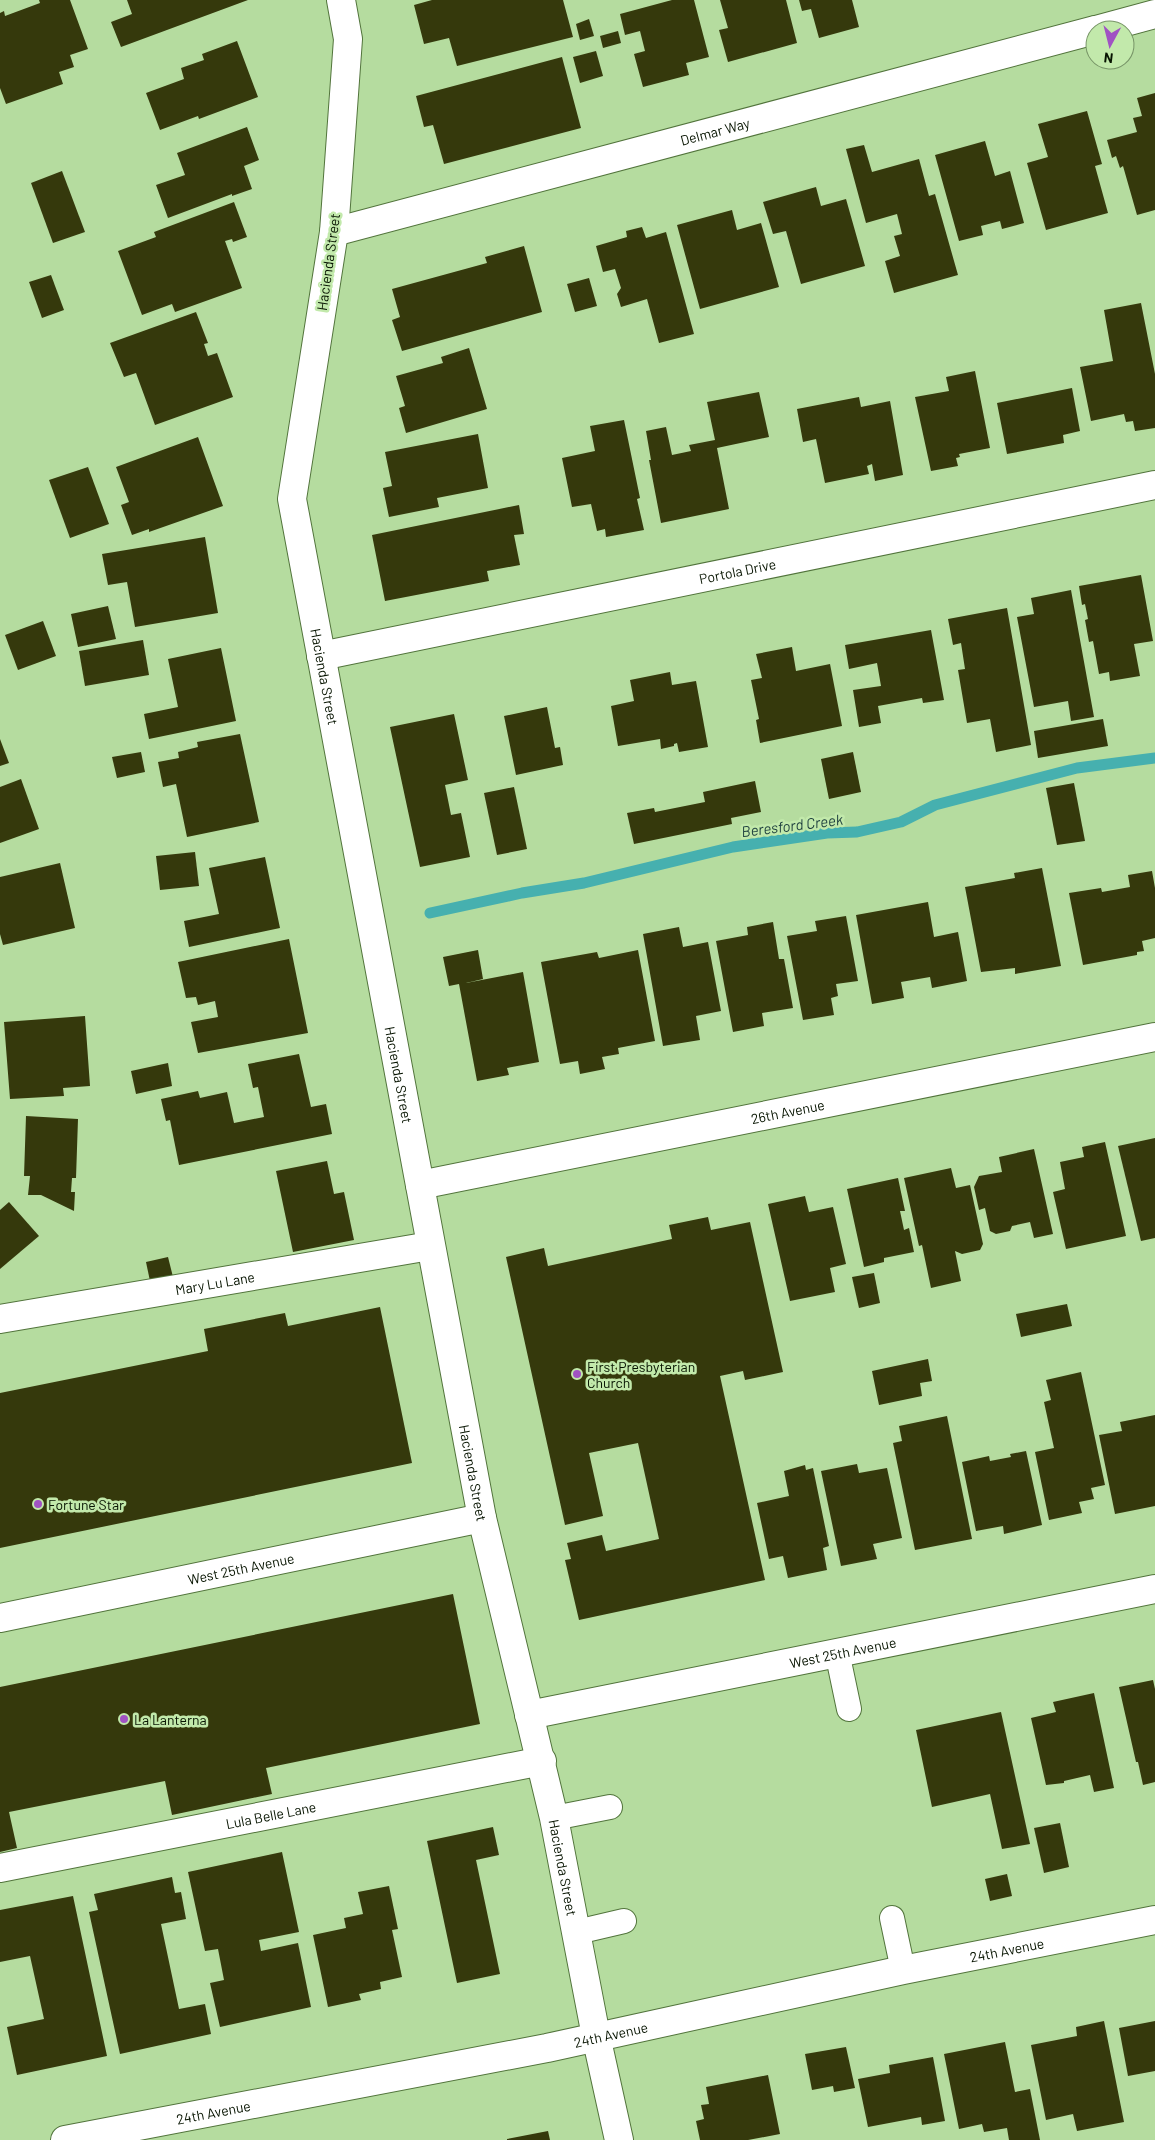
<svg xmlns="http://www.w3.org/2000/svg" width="1155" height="2140" font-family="Barlow,sans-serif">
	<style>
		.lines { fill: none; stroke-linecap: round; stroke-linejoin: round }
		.stream { stroke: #46b0af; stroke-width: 11 }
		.building { fill: #35390c }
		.lane-casing { stroke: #52743c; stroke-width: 26 }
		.street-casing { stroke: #52743c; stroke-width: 30 }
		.lane { stroke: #fff; stroke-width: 24 }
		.street { stroke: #fff; stroke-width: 28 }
		.poi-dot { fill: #a052c3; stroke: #c2e9ab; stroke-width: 2 }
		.labels { text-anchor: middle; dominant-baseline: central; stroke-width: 5; stroke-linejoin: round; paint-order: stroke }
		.street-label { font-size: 14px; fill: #071401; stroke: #c2e9ab }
		.poi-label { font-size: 14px; fill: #071401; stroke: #c2e9ab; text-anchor: start }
		.water-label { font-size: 15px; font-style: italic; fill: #1e3f3e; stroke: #c2e9ab }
	</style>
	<rect width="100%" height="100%" fill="#b5dc9f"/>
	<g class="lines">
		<path class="stream" d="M 430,913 L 522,893 L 584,883 L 733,847 L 827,833 L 857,832 L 901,822 L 935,805 L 1077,768 L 1155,758"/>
	</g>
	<g class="building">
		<path d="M 39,0 L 70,0 L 88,49 L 70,55 L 74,67 L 59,72 L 63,84 L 6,104 L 0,88 L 0,13 L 4,11 L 5,16 L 40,3 Z"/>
		<path d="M 127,0 L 248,0 L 121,47 L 111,22 L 132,14 Z"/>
		<path d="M 432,0 L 563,0 L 573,37 L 457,66 L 449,38 L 424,44 L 414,5 Z"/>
		<path d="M 672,0 L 694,0 L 709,57 L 686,63 L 689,75 L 643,87 L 634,54 L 645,51 L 640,31 L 625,35 L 620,14 Z"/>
		<path d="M 720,0 L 786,0 L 797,43 L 728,62 L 719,30 L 728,28 Z"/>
		<path d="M 799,0 L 852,0 L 859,27 L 819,38 L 811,9 L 802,11 Z"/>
		<path d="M 589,19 L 594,36 L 580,40 L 576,24 Z"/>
		<path d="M 618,31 L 621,43 L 603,48 L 600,36 Z"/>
		<path d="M 237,41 L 258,97 L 199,119 L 198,116 L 160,130 L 146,93 L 184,79 L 181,68 L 204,60 L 202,54 Z"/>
		<path d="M 596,51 L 603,76 L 580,83 L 573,57 Z"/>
		<path d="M 562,57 L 581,128 L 444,164 L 433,125 L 424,127 L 416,96 Z"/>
		<path d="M 1155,93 L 1155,210 L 1137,215 L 1123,166 L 1120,168 L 1116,156 L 1112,158 L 1107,140 L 1137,132 L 1133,118 L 1142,116 L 1137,98 Z"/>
		<path d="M 1087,111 L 1102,164 L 1095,166 L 1108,213 L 1046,230 L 1027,163 L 1048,157 L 1038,124 Z"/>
		<path d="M 247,127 L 259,160 L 244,166 L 252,189 L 232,196 L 232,194 L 168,218 L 156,185 L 185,175 L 177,153 Z"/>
		<path d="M 985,141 L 995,176 L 1010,171 L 1024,223 L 1002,229 L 1000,221 L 981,226 L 983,235 L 959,241 L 935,155 Z"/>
		<path d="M 864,145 L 872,172 L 919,159 L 929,196 L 935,194 L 958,275 L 894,293 L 885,261 L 900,256 L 894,236 L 902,234 L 897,214 L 866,223 L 846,149 Z"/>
		<path d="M 62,171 L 85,232 L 53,243 L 31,183 Z"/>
		<path d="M 816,187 L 821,206 L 846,199 L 865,266 L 801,284 L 786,231 L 773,234 L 763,202 Z"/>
		<path d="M 234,202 L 247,237 L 233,242 L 232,239 L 225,241 L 242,288 L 175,312 L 172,304 L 142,315 L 118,251 L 156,237 L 154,232 Z"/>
		<path d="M 732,210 L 737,230 L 761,223 L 779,287 L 700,309 L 677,225 Z"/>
		<path d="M 642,227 L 646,238 L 666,232 L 694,334 L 659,343 L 647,299 L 621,307 L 617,294 L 621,288 L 615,269 L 603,272 L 596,246 L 627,237 L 626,231 Z"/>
		<path d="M 524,246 L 542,312 L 402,351 L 392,320 L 400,317 L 392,289 L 487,263 L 485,257 Z"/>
		<path d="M 51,275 L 64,310 L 42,318 L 29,282 Z"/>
		<path d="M 589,278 L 597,306 L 575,312 L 567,284 Z"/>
		<path d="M 1141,303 L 1155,374 L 1155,428 L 1135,431 L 1133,421 L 1126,422 L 1124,414 L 1091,421 L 1080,367 L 1113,361 L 1104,310 Z"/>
		<path d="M 196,312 L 208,343 L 204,344 L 208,356 L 217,353 L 233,397 L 155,425 L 136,373 L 124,377 L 110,343 Z"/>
		<path d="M 469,348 L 487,409 L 406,433 L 399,408 L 405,406 L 396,376 L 443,363 L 441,357 Z"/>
		<path d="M 975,371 L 990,448 L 959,454 L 960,457 L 956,458 L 958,466 L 931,471 L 915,397 L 949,391 L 946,377 Z"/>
		<path d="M 1072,388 L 1080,431 L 1063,435 L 1064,443 L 1007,454 L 997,403 Z"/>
		<path d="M 759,392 L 769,437 L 717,448 L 729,509 L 661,523 L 649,460 L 651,460 L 646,431 L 666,427 L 672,455 L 691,451 L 689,445 L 715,440 L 707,402 Z"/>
		<path d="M 859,397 L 861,407 L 890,401 L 903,475 L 875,481 L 872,464 L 867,466 L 869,474 L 825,483 L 816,439 L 803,442 L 797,409 Z"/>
		<path d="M 624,420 L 640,498 L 637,499 L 644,530 L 606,537 L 605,529 L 597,531 L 591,504 L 572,507 L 562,458 L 595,451 L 590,426 Z"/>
		<path d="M 478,434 L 488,488 L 437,498 L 439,507 L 389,517 L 383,488 L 392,486 L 385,452 Z"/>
		<path d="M 198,437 L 223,506 L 149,532 L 149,529 L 132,535 L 121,505 L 129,502 L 116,467 Z"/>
		<path d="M 88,467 L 109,524 L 70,538 L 49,480 Z"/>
		<path d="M 519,505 L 524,534 L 514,535 L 520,565 L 487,571 L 489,581 L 385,601 L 372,535 Z"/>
		<path d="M 205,537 L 218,613 L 135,627 L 127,582 L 108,585 L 102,554 Z"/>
		<path d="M 1141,575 L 1153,641 L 1134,644 L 1140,676 L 1110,681 L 1109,672 L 1099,674 L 1093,641 L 1089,642 L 1085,620 L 1088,619 L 1085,604 L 1082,605 L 1079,586 Z"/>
		<path d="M 1071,590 L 1094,717 L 1071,721 L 1068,701 L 1034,707 L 1017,617 L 1034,614 L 1031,598 Z"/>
		<path d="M 108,606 L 116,639 L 78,647 L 71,614 Z"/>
		<path d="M 1007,608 L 1031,745 L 996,752 L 990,719 L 967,723 L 958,670 L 965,669 L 961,643 L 953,645 L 948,619 Z"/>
		<path d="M 43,621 L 56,656 L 18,670 L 5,635 Z"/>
		<path d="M 931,630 L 944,700 L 923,703 L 922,698 L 878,706 L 881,723 L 859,727 L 853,690 L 881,686 L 877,663 L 849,669 L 845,645 Z"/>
		<path d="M 143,640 L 149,675 L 85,686 L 79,651 Z"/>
		<path d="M 792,647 L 796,671 L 830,664 L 842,726 L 760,743 L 756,720 L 759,719 L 751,680 L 762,678 L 756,654 Z"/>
		<path d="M 221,648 L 236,721 L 149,739 L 144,714 L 178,707 L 168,659 Z"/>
		<path d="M 670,672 L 672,685 L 696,681 L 708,747 L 679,752 L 677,743 L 674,744 L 674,746 L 661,749 L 660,739 L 618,746 L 611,706 L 634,701 L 630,680 Z"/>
		<path d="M 547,707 L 555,748 L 560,747 L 563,765 L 516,775 L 504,716 Z"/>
		<path d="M 454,714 L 468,780 L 445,785 L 451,815 L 461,813 L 470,857 L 420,867 L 390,727 Z"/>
		<path d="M 1103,719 L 1108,746 L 1038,758 L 1034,731 Z"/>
		<path d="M 240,734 L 259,822 L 187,837 L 176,784 L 163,787 L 158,762 L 179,758 L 178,752 L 198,747 L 197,742 Z"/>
		<path d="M 0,739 L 9,763 L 0,766 Z"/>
		<path d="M 141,752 L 145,772 L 117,778 L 112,757 Z"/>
		<path d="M 853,752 L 861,792 L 829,799 L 821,759 Z"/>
		<path d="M 21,779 L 39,829 L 0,843 L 0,787 Z"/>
		<path d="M 755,781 L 761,812 L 731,818 L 732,824 L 634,844 L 627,813 L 654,808 L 655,812 L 705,802 L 703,792 Z"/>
		<path d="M 1074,783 L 1085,841 L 1057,845 L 1046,788 Z"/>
		<path d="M 514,787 L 527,849 L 497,855 L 484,793 Z"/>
		<path d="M 195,852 L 199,886 L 160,890 L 156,856 Z"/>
		<path d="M 265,857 L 280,928 L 189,947 L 184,921 L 219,914 L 209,868 Z"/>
		<path d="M 60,863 L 75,928 L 3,945 L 0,934 L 0,877 Z"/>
		<path d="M 1042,868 L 1061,966 L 1015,974 L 1015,968 L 981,972 L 965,887 L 1015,878 L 1014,873 Z"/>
		<path d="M 1152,871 L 1155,888 L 1155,938 L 1142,941 L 1144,951 L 1137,952 L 1137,955 L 1083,965 L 1069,893 L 1101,888 L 1102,892 L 1130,887 L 1128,875 Z"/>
		<path d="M 928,902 L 934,937 L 958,932 L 967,981 L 932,988 L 930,977 L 901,982 L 904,998 L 872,1004 L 856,915 Z"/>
		<path d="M 846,916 L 858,981 L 836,984 L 838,996 L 831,998 L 834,1015 L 803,1020 L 787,936 L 817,931 L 815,921 Z"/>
		<path d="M 773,922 L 779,959 L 784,959 L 793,1008 L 762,1013 L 764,1026 L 733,1032 L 716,941 L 748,935 L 747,927 Z"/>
		<path d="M 679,927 L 683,947 L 708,942 L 721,1011 L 696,1016 L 700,1040 L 663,1046 L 643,934 Z"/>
		<path d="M 289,939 L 308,1033 L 198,1053 L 191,1022 L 218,1017 L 215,1001 L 198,1005 L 196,997 L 186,998 L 178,962 Z"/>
		<path d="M 478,950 L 483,979 L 466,983 L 523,972 L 539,1062 L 507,1068 L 509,1075 L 477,1081 L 459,984 L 449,986 L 443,957 Z"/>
		<path d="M 638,950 L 655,1041 L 618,1048 L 619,1054 L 602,1057 L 605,1069 L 580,1074 L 578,1061 L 560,1064 L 541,962 L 597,952 L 599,958 Z"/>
		<path d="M 85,1016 L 90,1086 L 63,1088 L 64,1096 L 10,1099 L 4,1022 Z"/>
		<path d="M 299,1054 L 311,1107 L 326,1104 L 332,1134 L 179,1165 L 170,1120 L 166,1121 L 161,1099 L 198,1091 L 200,1098 L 227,1092 L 234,1123 L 264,1117 L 258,1087 L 253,1088 L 248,1064 Z"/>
		<path d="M 168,1063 L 172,1086 L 136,1094 L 131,1071 Z"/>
		<path d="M 26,1116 L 78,1119 L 76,1178 L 72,1178 L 71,1192 L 75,1192 L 74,1211 L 41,1195 L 28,1195 L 30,1176 L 24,1176 Z"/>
		<path d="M 1155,1138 L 1155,1238 L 1141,1241 L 1118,1146 Z"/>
		<path d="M 1105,1142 L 1126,1236 L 1066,1249 L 1053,1192 L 1065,1189 L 1060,1162 L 1084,1157 L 1082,1147 Z"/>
		<path d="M 1034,1149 L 1053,1234 L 1034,1238 L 1030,1222 L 1012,1226 L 1010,1231 L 996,1234 L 990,1231 L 985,1208 L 979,1210 L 974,1187 L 979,1176 L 1002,1172 L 999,1157 Z"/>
		<path d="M 327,1161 L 334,1194 L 344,1192 L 354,1240 L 293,1252 L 276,1171 Z"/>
		<path d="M 951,1168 L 956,1188 L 970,1185 L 983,1244 L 980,1250 L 962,1254 L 955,1251 L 961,1281 L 931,1288 L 922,1245 L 919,1246 L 904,1178 Z"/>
		<path d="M 898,1178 L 905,1211 L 900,1211 L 904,1230 L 909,1228 L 914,1252 L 884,1258 L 884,1262 L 864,1267 L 847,1189 Z"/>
		<path d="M 805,1196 L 809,1212 L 833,1207 L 846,1264 L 830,1268 L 835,1292 L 790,1301 L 768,1204 Z"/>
		<path d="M 9,1202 L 39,1236 L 0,1269 L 0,1210 Z"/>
		<path d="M 708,1217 L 711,1230 L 750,1222 L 783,1372 L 745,1380 L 743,1371 L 720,1376 L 765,1580 L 579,1620 L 565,1560 L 571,1559 L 567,1543 L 602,1535 L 606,1551 L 659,1539 L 638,1443 L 589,1453 L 603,1516 L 565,1525 L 506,1257 L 544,1248 L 548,1266 L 672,1239 L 669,1225 Z"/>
		<path d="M 168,1257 L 173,1277 L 150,1281 L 146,1262 Z"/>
		<path d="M 874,1273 L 880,1303 L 859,1308 L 852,1277 Z"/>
		<path d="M 1067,1304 L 1072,1326 L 1021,1337 L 1016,1314 Z"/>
		<path d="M 380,1307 L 412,1463 L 0,1548 L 0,1393 L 208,1351 L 204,1329 L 285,1313 L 288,1326 Z"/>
		<path d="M 928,1359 L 932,1381 L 920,1383 L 922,1396 L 879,1405 L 872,1371 Z"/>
		<path d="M 1081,1372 L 1105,1485 L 1091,1488 L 1094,1499 L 1079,1502 L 1082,1513 L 1049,1520 L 1035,1452 L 1054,1448 L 1044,1402 L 1051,1400 L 1046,1380 Z"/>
		<path d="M 1155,1415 L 1155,1506 L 1115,1514 L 1099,1435 L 1122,1431 L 1120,1422 Z"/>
		<path d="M 947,1416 L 972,1539 L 915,1550 L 893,1443 L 902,1441 L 899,1426 Z"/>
		<path d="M 1026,1451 L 1042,1525 L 1004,1534 L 1003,1526 L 976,1531 L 962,1462 L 989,1456 L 990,1461 L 1011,1457 L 1010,1454 Z"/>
		<path d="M 857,1464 L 859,1473 L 887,1468 L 902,1538 L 873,1544 L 877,1559 L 841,1566 L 821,1471 Z"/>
		<path d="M 805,1465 L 806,1470 L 813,1468 L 829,1546 L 823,1548 L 827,1570 L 788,1578 L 783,1556 L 769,1559 L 757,1503 L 789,1496 L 784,1471 Z"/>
		<path d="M 453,1594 L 480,1724 L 266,1768 L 272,1794 L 172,1815 L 165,1781 L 9,1812 L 17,1848 L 0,1852 L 0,1687 Z"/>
		<path d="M 1153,1680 L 1155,1689 L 1155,1782 L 1143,1785 L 1138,1762 L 1136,1762 L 1119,1687 Z"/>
		<path d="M 1094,1693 L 1114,1788 L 1094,1792 L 1090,1775 L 1064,1781 L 1064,1783 L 1046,1785 L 1031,1718 L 1056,1712 L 1053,1702 Z"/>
		<path d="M 1001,1712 L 1030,1844 L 1002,1849 L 990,1794 L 932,1807 L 916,1730 Z"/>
		<path d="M 1060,1823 L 1069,1867 L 1044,1873 L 1034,1828 Z"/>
		<path d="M 493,1827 L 499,1855 L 476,1860 L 500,1974 L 457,1983 L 427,1841 Z"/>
		<path d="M 282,1852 L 299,1932 L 259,1940 L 261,1951 L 298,1943 L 311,2007 L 220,2027 L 210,1983 L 224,1980 L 218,1949 L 205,1951 L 188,1872 Z"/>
		<path d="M 1007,1874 L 1012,1896 L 990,1901 L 985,1879 Z"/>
		<path d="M 172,1877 L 175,1893 L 181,1892 L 186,1919 L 161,1924 L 179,2009 L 205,2004 L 211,2034 L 120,2054 L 89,1912 L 98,1910 L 94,1894 Z"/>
		<path d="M 389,1886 L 398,1929 L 392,1930 L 402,1977 L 380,1982 L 381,1989 L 359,1994 L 361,2000 L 328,2007 L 313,1935 L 346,1928 L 344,1918 L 363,1914 L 358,1892 Z"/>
		<path d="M 73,1896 L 107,2056 L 17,2075 L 7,2027 L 44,2019 L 30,1956 L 0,1962 L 0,1910 Z"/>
		<path d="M 1104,2021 L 1124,2122 L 1077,2131 L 1073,2114 L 1046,2120 L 1031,2045 L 1077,2036 L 1076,2027 Z"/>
		<path d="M 1155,2021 L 1155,2071 L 1128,2076 L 1119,2028 Z"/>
		<path d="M 1005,2042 L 1015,2092 L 1030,2089 L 1040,2140 L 1009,2140 L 1007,2128 L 984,2132 L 982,2124 L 959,2129 L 944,2054 Z"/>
		<path d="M 846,2047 L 855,2088 L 834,2092 L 833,2086 L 812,2090 L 805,2054 Z"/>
		<path d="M 933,2057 L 945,2121 L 922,2125 L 921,2117 L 868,2127 L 858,2079 L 890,2073 L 889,2065 Z"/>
		<path d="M 768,2075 L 780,2134 L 748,2140 L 700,2140 L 696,2121 L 704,2119 L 701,2105 L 709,2104 L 706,2087 Z"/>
		<path d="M 548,2131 L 550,2140 L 507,2140 L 507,2139 Z"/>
	</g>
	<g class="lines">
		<defs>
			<g id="lane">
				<path d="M 837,1652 L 849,1709"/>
				<path d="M 554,1818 L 610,1807"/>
				<path d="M 892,1918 L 903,1970"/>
				<path d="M 577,1932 L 624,1921"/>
			</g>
			<g id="street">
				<path id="s1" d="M 341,0 L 348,39 L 334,232 L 292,499 L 482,1518 L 554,1818 L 596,2036 L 619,2140"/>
				<path d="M 1096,30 L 1155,14"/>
				<path id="s2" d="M 334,232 L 1095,30"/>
				<path id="s3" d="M 321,656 L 1155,485"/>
				<path id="s4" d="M 420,1185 L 1155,1037"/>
				<path id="s5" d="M 0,1319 L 430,1246"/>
				<path id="s6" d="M 0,1618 L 482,1518"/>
				<path id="s7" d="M 529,1715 L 1155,1589"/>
				<path id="s8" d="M 0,1868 L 542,1761"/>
				<path id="s9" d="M 65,2140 L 547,2048 L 903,1970 L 1155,1920"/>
			</g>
		</defs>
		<use href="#lane" class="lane-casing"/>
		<use href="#street" class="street-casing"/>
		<use href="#lane" class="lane"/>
		<use href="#street" class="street"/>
	</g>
	<g class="poi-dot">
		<circle cx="577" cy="1374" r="5"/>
		<circle cx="38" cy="1504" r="5"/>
		<circle cx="124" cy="1719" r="5"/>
	</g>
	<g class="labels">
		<g class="street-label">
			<text stroke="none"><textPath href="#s2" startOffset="394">Delmar Way</textPath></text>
			<text transform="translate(328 262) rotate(-82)">Hacienda Street</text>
			<text stroke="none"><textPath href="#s3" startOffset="425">Portola Drive</textPath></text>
			<text stroke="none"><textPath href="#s1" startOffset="684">Hacienda Street</textPath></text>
			<text stroke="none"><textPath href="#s1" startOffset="1089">Hacienda Street</textPath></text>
			<text stroke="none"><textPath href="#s4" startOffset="375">26th Avenue</textPath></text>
			<text stroke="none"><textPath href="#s5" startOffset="218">Mary Lu Lane</textPath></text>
			<text stroke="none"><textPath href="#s1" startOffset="1494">Hacienda Street</textPath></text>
			<text stroke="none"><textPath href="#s6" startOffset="246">West 25th Avenue</textPath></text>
			<text stroke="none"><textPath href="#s7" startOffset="320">West 25th Avenue</textPath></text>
			<text stroke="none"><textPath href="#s8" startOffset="276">Lula Belle Lane</textPath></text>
			<text stroke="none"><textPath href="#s1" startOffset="1899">Hacienda Street</textPath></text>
			<text stroke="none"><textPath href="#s9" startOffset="961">24th Avenue</textPath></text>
			<text stroke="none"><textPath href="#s9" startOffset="556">24th Avenue</textPath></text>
			<text stroke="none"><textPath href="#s9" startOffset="151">24th Avenue</textPath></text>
		</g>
		<g class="poi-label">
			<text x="587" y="1366">First Presbyterian<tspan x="587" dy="16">Church</tspan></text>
			<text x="48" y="1504">Fortune Star</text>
			<text x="134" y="1719">La Lanterna</text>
		</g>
		<g class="water-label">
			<text transform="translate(792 825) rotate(-7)">Beresford Creek</text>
		</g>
	</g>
	<g transform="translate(1110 45) rotate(187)"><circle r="24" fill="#c2e9ab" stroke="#779467"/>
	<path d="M0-4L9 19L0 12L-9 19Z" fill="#a052c3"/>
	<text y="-8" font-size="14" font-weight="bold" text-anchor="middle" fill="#071401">N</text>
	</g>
</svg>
